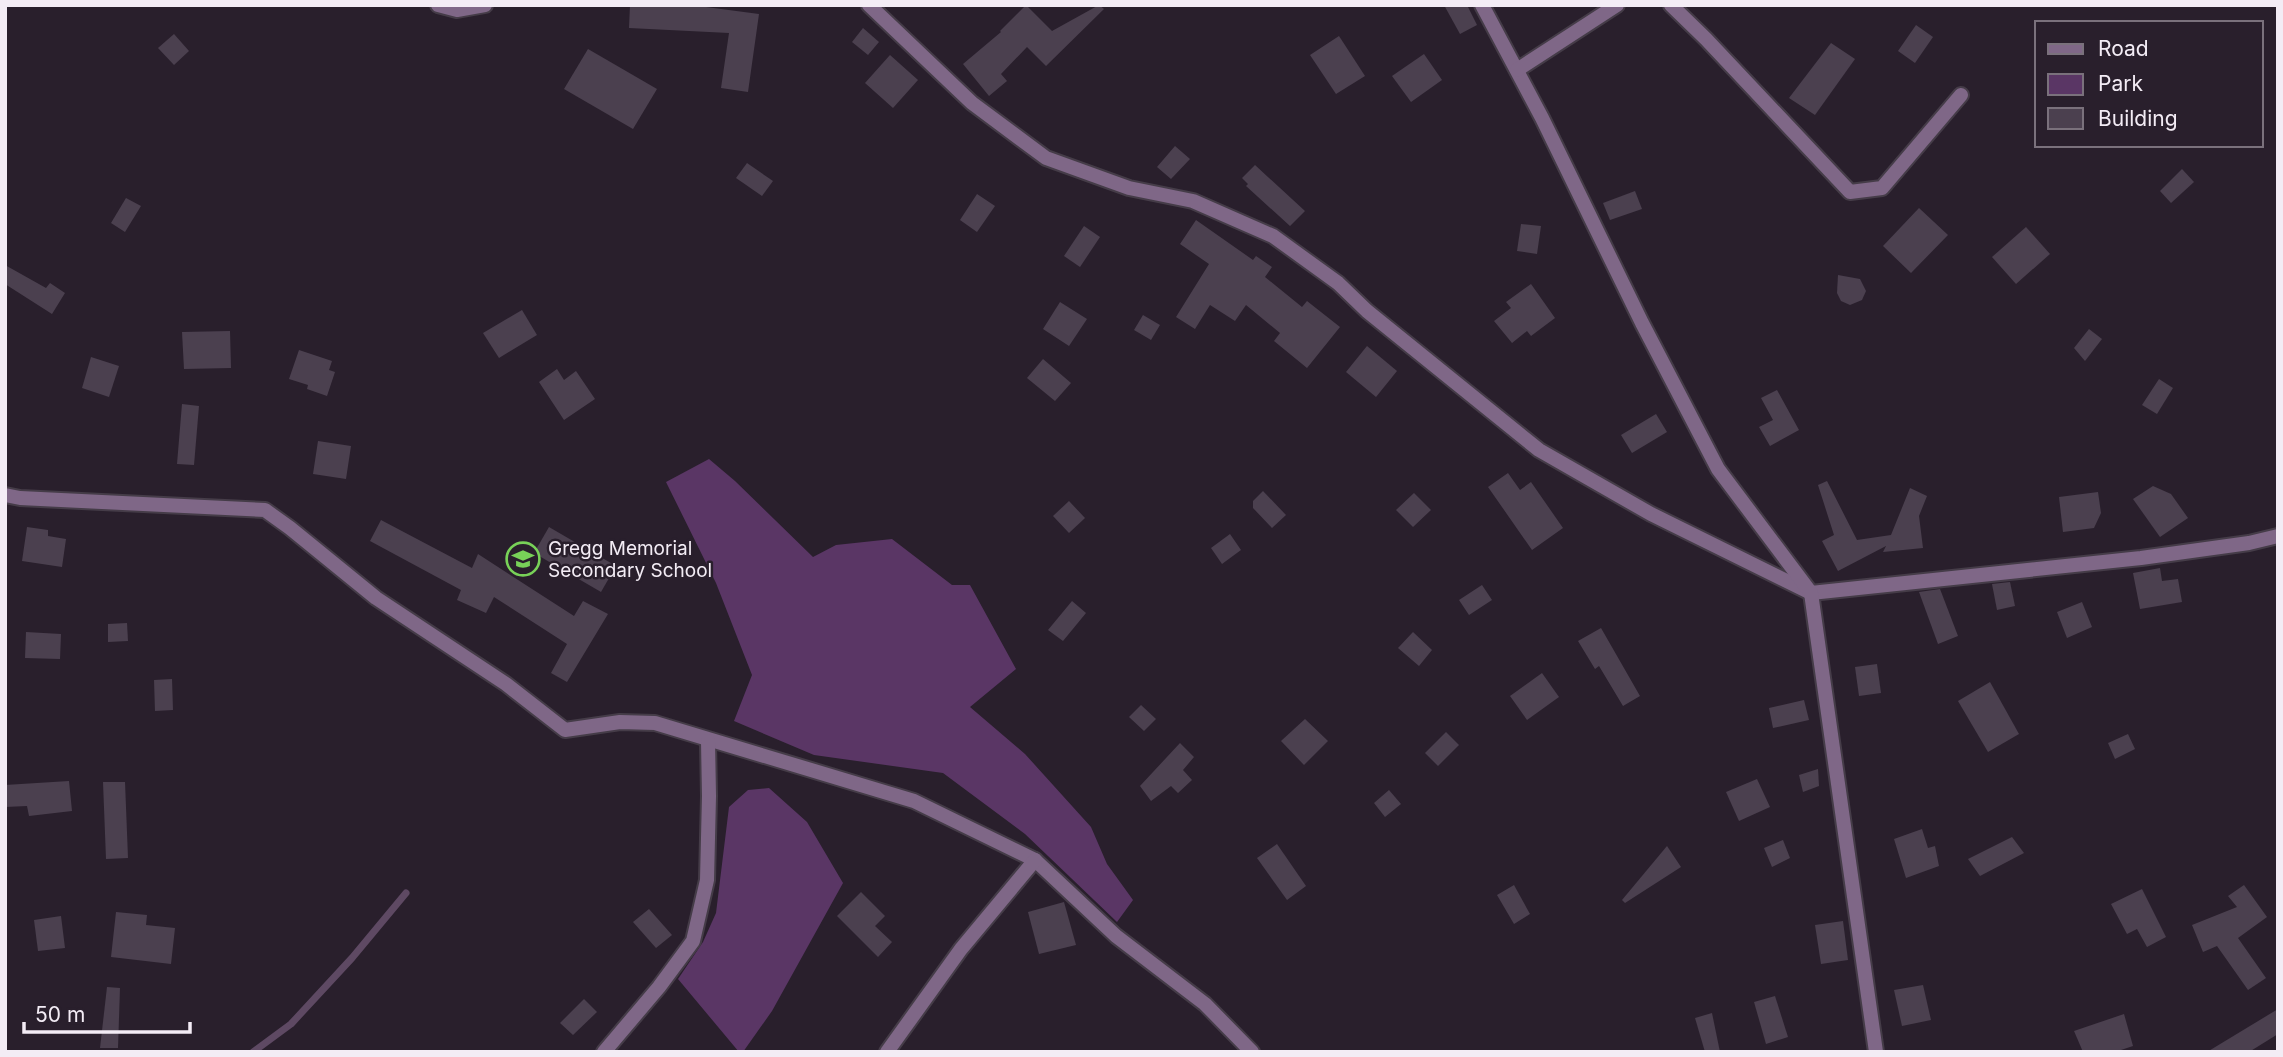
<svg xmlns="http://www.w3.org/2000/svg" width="2283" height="1057" font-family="Inter,sans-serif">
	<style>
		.green { fill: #5a3665 }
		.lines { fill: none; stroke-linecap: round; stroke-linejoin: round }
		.stream { stroke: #5e4963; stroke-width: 7 }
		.building { fill: #4b404f }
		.street-casing { stroke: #453c48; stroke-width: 18 }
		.street { stroke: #7f6787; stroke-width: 14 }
		.labels { text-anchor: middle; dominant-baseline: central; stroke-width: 5; stroke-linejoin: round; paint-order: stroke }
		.poi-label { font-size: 19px; fill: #f3ecf5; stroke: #291f2c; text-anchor: start }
	</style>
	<rect width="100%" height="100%" fill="#291f2c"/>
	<g class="green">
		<path d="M 709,459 L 735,481 L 813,557 L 836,545 L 892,539 L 952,585 L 970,585 L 1016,669 L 970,707 L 1025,754 L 1091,827 L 1107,864 L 1133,900 L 1117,922 L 1025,834 L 943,773 L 814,755 L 734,721 L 752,675 L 716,583 L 666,482 Z"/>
		<path d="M 769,788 L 807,822 L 843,883 L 772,1011 L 743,1052 L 739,1052 L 678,979 L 703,942 L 716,913 L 729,807 L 748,790 Z"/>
	</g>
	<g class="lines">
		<path class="stream" d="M 253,1052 L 291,1024 L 352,958 L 406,893"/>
	</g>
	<g class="building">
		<path d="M 630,5 L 706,7 L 759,14 L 748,92 L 721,88 L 729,33 L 629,28 Z"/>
		<path d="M 1026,5 L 1052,31 L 1099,5 L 1104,9 L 1046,66 L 1027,47 L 1001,74 L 1007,81 L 989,96 L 963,64 L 1001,32 L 1000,31 Z"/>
		<path d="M 1444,5 L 1467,5 L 1477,25 L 1460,34 Z"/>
		<path d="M 1916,25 L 1933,37 L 1915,63 L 1898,51 Z"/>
		<path d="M 863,28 L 879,42 L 868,55 L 852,42 Z"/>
		<path d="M 174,34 L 189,51 L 174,65 L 158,48 Z"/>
		<path d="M 1339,36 L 1365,76 L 1336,94 L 1310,55 Z"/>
		<path d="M 1831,43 L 1855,59 L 1815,115 L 1789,98 Z"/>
		<path d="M 588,49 L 657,89 L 633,129 L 564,89 Z"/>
		<path d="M 1424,54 L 1442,80 L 1411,102 L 1392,76 Z"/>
		<path d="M 890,55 L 918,80 L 893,108 L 865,83 Z"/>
		<path d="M 1175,146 L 1190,159 L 1171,179 L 1157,167 Z"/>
		<path d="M 747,163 L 773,181 L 762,196 L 736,178 Z"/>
		<path d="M 1255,165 L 1305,211 L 1290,226 L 1246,186 L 1248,184 L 1242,178 Z"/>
		<path d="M 2182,169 L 2194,182 L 2171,203 L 2160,191 Z"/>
		<path d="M 1635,191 L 1642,209 L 1610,220 L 1603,203 Z"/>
		<path d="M 977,194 L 995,206 L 977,232 L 960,220 Z"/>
		<path d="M 126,198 L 141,206 L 125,232 L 111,223 Z"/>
		<path d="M 1919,208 L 1948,235 L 1911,273 L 1883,246 Z"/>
		<path d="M 1196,220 L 1253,260 L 1256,256 L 1272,267 L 1265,277 L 1302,307 L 1307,301 L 1340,327 L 1307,368 L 1274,341 L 1280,333 L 1246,305 L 1235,321 L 1210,305 L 1195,329 L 1176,317 L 1209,264 L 1180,244 Z"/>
		<path d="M 1521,224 L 1541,226 L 1537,254 L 1517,251 Z"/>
		<path d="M 1084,226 L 1100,237 L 1080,267 L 1064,256 Z"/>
		<path d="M 2026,227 L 2050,254 L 2016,284 L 1992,257 Z"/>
		<path d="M 5,265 L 46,288 L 50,283 L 65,293 L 52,314 L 5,284 Z"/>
		<path d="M 1838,275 L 1860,279 L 1866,291 L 1862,300 L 1850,305 L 1841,301 L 1837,293 Z"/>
		<path d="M 1531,284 L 1555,318 L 1531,336 L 1527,331 L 1512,343 L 1494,321 L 1511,308 L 1506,302 Z"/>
		<path d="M 1060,302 L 1087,319 L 1069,346 L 1043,329 Z"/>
		<path d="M 522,310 L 537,335 L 499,358 L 483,333 Z"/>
		<path d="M 1143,315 L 1160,325 L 1151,340 L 1134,330 Z"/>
		<path d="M 2089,329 L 2102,339 L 2085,361 L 2074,348 Z"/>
		<path d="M 230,331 L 231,368 L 184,369 L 182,332 Z"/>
		<path d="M 1367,346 L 1397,371 L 1376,397 L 1346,372 Z"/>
		<path d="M 299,350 L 332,361 L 329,370 L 335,372 L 327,396 L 307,389 L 308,385 L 289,379 Z"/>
		<path d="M 91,357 L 119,366 L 109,397 L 82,388 Z"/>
		<path d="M 1043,359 L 1071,383 L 1055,401 L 1027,378 Z"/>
		<path d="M 557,369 L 564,380 L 576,371 L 595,399 L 564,420 L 539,382 Z"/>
		<path d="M 2159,379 L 2173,388 L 2157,414 L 2142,405 Z"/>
		<path d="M 1777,390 L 1799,430 L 1770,446 L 1759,427 L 1773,420 L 1761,398 Z"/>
		<path d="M 182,404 L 199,406 L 194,465 L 177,464 Z"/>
		<path d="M 1656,414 L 1667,432 L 1632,453 L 1621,435 Z"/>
		<path d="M 318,441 L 351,446 L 346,479 L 313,474 Z"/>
		<path d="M 1508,473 L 1520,490 L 1531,482 L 1563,528 L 1532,550 L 1488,487 Z"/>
		<path d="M 1827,481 L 1857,540 L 1891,535 L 1910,488 L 1927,496 L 1919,516 L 1923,548 L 1883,552 L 1886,546 L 1838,571 L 1822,541 L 1834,535 L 1818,485 Z"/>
		<path d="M 2153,486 L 2171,494 L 2188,518 L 2160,537 L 2133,499 Z"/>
		<path d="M 1263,491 L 1286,515 L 1272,528 L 1253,508 L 1253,501 Z"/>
		<path d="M 2098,492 L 2101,513 L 2094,528 L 2063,532 L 2059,497 Z"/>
		<path d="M 1414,493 L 1431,510 L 1413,527 L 1396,510 Z"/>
		<path d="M 1069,501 L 1085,518 L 1069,533 L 1053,516 Z"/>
		<path d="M 381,520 L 472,568 L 478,554 L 574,616 L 583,601 L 608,614 L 567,682 L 551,673 L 567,644 L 494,597 L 486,613 L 457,600 L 461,590 L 370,541 Z"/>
		<path d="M 27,527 L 48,530 L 48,536 L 66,539 L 62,567 L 22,561 Z"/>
		<path d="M 549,527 L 616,566 L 601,592 L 534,553 Z"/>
		<path d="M 1230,534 L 1241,550 L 1222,564 L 1211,548 Z"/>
		<path d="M 2160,568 L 2162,581 L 2178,579 L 2182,602 L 2140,609 L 2133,573 Z"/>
		<path d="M 2010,582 L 2015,606 L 1997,610 L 1992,584 Z"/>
		<path d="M 1482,585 L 1492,600 L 1469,615 L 1459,600 Z"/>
		<path d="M 1940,589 L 1958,636 L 1938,644 L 1919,592 Z"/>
		<path d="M 1072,601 L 1086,613 L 1063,641 L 1048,630 Z"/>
		<path d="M 2082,602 L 2092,627 L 2067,638 L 2057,612 Z"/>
		<path d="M 127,623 L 128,641 L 108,642 L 108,624 Z"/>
		<path d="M 1601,628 L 1640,696 L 1623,706 L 1599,666 L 1595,669 L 1578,641 Z"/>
		<path d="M 26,632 L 61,634 L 60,659 L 25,658 Z"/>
		<path d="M 1413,632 L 1432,650 L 1419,666 L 1398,648 Z"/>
		<path d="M 1877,664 L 1881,693 L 1859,696 L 1855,667 Z"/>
		<path d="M 1542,673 L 1559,697 L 1527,720 L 1510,696 Z"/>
		<path d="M 172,679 L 173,710 L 155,711 L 154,680 Z"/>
		<path d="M 1990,682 L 2019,734 L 1988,752 L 1958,701 Z"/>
		<path d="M 1804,700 L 1809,720 L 1773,728 L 1769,708 Z"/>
		<path d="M 1141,705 L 1156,719 L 1144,731 L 1129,717 Z"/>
		<path d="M 1305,719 L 1328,741 L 1304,765 L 1281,741 Z"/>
		<path d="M 1446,732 L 1459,745 L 1438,766 L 1425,753 Z"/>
		<path d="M 2128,734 L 2135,749 L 2115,759 L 2108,743 Z"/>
		<path d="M 1180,743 L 1194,757 L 1183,770 L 1192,780 L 1178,793 L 1171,786 L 1151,801 L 1140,786 Z"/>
		<path d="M 1818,769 L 1819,786 L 1803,792 L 1799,775 Z"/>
		<path d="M 1757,779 L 1770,807 L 1739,821 L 1726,792 Z"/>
		<path d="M 69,781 L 72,811 L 29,816 L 27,806 L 5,807 L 5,785 Z"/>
		<path d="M 103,782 L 125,782 L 128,858 L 106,859 Z"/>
		<path d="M 1389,790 L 1401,804 L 1385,817 L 1374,803 Z"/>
		<path d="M 1922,829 L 1928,848 L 1935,846 L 1939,866 L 1906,878 L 1894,839 Z"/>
		<path d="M 2012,837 L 2024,853 L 1980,876 L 1968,859 Z"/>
		<path d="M 1783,840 L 1790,858 L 1772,867 L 1764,848 Z"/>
		<path d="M 1277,844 L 1306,886 L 1287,900 L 1257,858 Z"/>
		<path d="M 1667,846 L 1681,867 L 1625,903 L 1622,900 Z"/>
		<path d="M 1514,885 L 1530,914 L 1514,924 L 1497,895 Z"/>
		<path d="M 2244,885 L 2267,917 L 2238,938 L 2266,978 L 2248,990 L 2217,946 L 2203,952 L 2192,925 L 2237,907 L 2228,896 Z"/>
		<path d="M 2142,889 L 2166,937 L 2147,947 L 2137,929 L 2127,934 L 2111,904 Z"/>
		<path d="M 861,892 L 885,916 L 875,926 L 892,942 L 878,957 L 837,916 Z"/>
		<path d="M 1064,902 L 1076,945 L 1039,954 L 1028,912 Z"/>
		<path d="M 649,909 L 672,935 L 656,948 L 633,922 Z"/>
		<path d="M 116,912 L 147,915 L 146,925 L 175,928 L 171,964 L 111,957 Z"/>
		<path d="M 61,916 L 65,948 L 38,951 L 34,920 Z"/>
		<path d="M 1843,921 L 1848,960 L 1821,964 L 1815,925 Z"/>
		<path d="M 1923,985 L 1931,1020 L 1902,1026 L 1894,990 Z"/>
		<path d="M 107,987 L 120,988 L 118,1048 L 100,1048 Z"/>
		<path d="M 1775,996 L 1788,1037 L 1766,1044 L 1754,1002 Z"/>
		<path d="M 584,999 L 597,1012 L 573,1035 L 560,1023 Z"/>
		<path d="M 2278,1009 L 2278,1034 L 2249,1052 L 2207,1052 Z"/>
		<path d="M 1712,1013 L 1720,1052 L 1705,1052 L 1695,1018 Z"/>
		<path d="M 2124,1014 L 2133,1046 L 2115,1052 L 2083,1052 L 2074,1031 Z"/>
	</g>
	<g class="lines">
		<defs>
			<g id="street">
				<path d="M 438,5 L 457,10 L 485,5"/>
				<path d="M 869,5 L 972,103 L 1046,158 L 1129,188 L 1193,201 L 1273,236 L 1338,283 L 1367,311 L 1539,450 L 1651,514 L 1811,593 L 2141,558 L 2249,543 L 2278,536"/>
				<path d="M 1482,5 L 1542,118 L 1642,323 L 1718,469 L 1811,593 L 1876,1052"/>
				<path d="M 1671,5 L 1706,39 L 1850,192 L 1882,188 L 1961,95"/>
				<path d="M 1517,70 L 1617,5"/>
				<path d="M 5,495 L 20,498 L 265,510 L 290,528 L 376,598 L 506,684 L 565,730 L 620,722 L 655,723 L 914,801 L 1035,860 L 1116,936 L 1205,1004 L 1252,1052"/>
				<path d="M 604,1052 L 659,987 L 693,941 L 707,880 L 709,796 L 708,741"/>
				<path d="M 887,1052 L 961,949 L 1035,860"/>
			</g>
		</defs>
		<use href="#street" class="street-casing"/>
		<use href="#street" class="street"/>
	</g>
	<defs>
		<symbol id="school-ring" viewBox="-11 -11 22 22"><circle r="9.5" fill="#291f2c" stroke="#78d158" stroke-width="1.5"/><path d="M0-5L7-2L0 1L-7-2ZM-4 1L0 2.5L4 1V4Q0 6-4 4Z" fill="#78d158"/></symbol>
	</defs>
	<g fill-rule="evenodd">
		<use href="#school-ring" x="504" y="540" width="38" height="38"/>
	</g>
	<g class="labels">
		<g class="poi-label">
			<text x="548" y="548">Gregg Memorial<tspan x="548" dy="22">Secondary School</tspan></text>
		</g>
	</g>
	<rect width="2283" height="1057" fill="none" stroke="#f3ecf5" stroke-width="14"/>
	<rect x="2035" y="21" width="228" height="126" fill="#291f2c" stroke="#7a717c" stroke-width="2"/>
	<rect x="2048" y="44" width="35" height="10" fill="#7f6787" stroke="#7a717c" stroke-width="2"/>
	<text x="2098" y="56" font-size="21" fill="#f3ecf5">Road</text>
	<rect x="2048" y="74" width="35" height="21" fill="#5a3665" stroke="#7a717c" stroke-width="2"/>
	<text x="2098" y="91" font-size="21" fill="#f3ecf5">Park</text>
	<rect x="2048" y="108" width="35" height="21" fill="#4b404f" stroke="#7a717c" stroke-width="2"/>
	<text x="2098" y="126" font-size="21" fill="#f3ecf5">Building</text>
	<path d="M24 1022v10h166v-10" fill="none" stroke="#f3ecf5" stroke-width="3.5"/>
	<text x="35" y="1022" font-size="21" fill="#f3ecf5" stroke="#291f2c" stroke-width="5" paint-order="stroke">50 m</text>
</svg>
